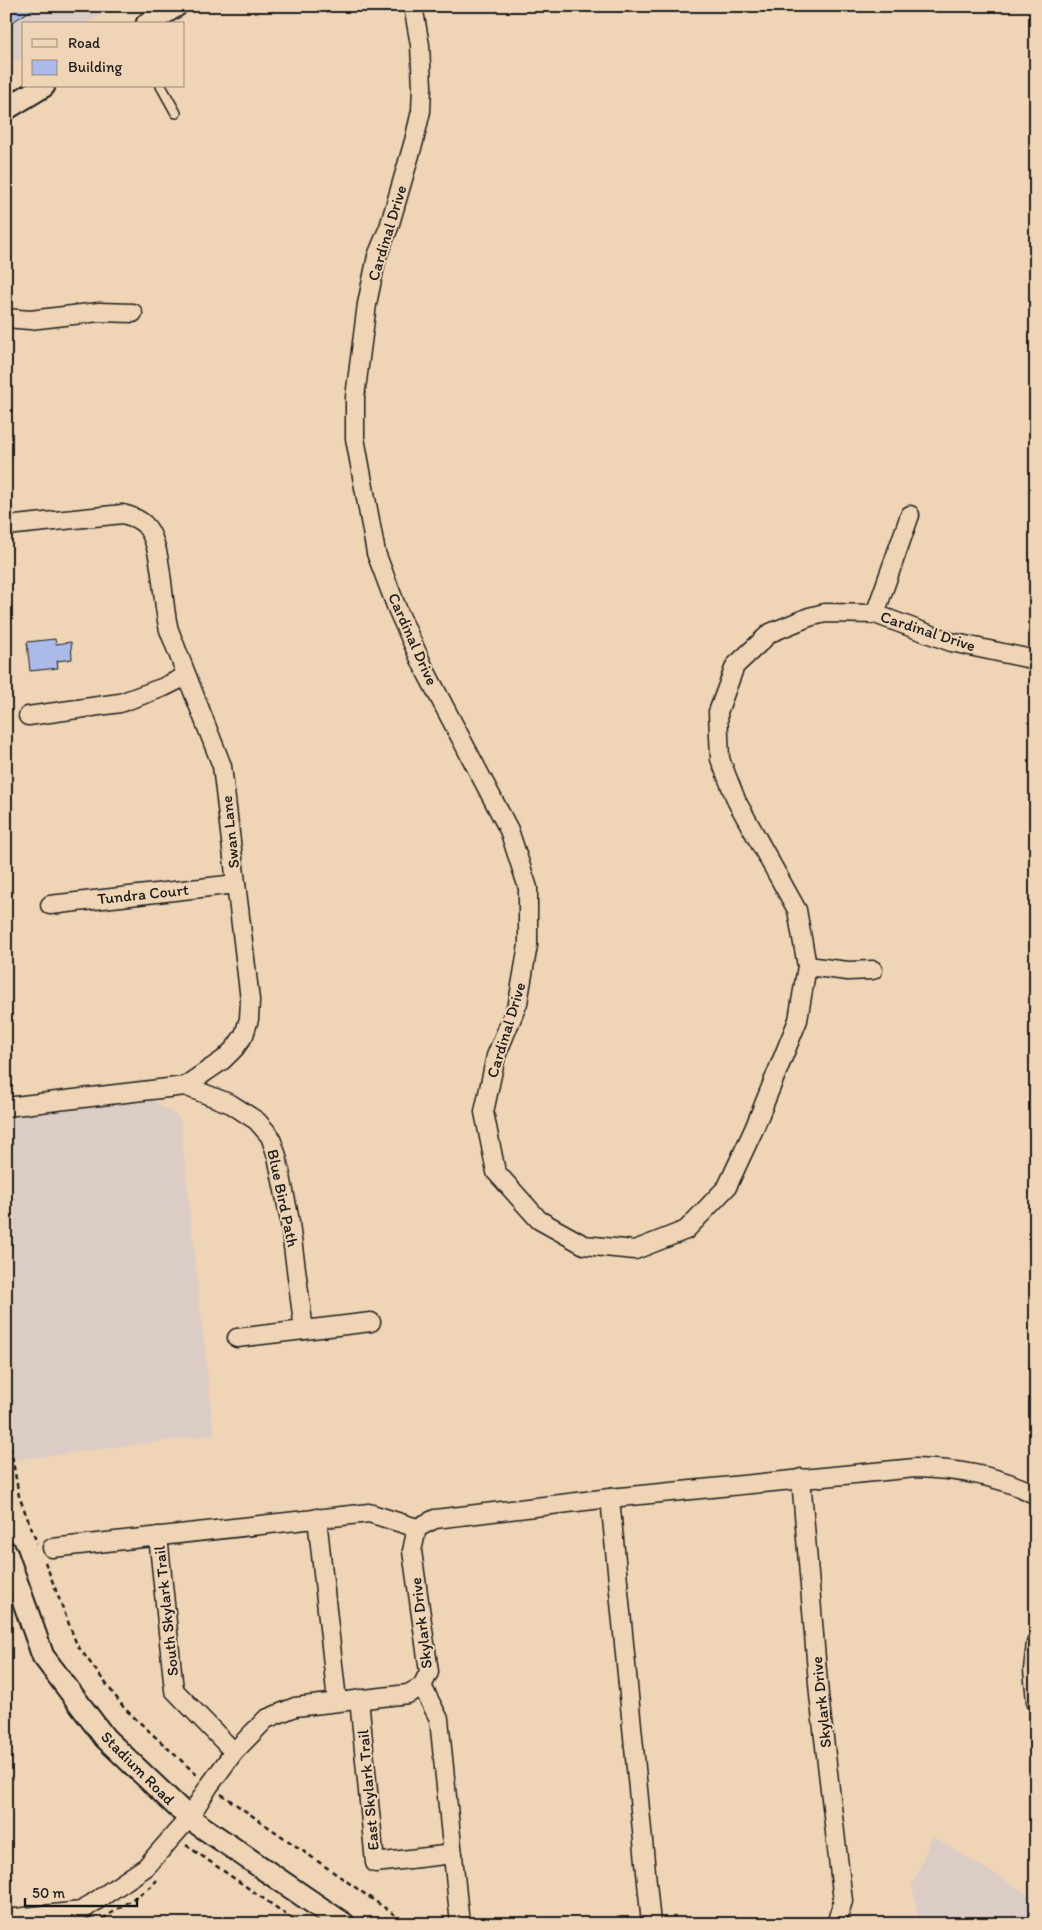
<svg xmlns="http://www.w3.org/2000/svg" width="1042" height="1930" font-family="Itim,sans-serif">
	<style>
		.built { fill: #dbcdc5 }
		.building { fill: #abbae9; stroke: #1c1c1c }
		.lines { fill: none; stroke-linecap: round; stroke-linejoin: round }
		.service-casing { stroke: #1c1c1c; stroke-width: 12 }
		.minor-casing { stroke: #1c1c1c; stroke-width: 21 }
		.tertiary-casing { stroke: #1c1c1c; stroke-width: 25 }
		.path { stroke: #1c1c1c; stroke-width: 2.5; stroke-dasharray: 5 4; stroke-linecap: butt }
		.service { stroke: #efd5b6; stroke-width: 9 }
		.minor { stroke: #efd5b6; stroke-width: 18 }
		.tertiary { stroke: #efd5b6; stroke-width: 21 }
		.labels { text-anchor: middle; dominant-baseline: central; stroke-width: 4; stroke-linejoin: round; paint-order: stroke }
		.street-label { font-size: 16px; fill: #1c1c1c; stroke: #efd5b6 }
	</style>
	<rect width="100%" height="100%" fill="#efd5b6"/>
	<filter id="ink" filterUnits="userSpaceOnUse"><feTurbulence type="fractalNoise" baseFrequency=".02" numOctaves="2"/><feDisplacementMap in="SourceGraphic" scale="10" xChannelSelector="R" yChannelSelector="G"/><feConvolveMatrix kernelMatrix="1 2 1 2 8 2 1 2 1" color-interpolation-filters="sRGB"/></filter>
	<g filter="url(#ink)">
		<g class="built">
			<path d="M 6,6 L 117,6 L 85,24 L 24,24 L 24,57 L 6,67 Z"/>
			<path d="M 151,1099 L 180,1118 L 214,1435 L 6,1461 L 6,1116 Z"/>
			<path d="M 932,1836 L 1036,1899 L 1036,1924 L 919,1924 L 912,1886 Z"/>
		</g>
		<g class="building">
			<path d="M 6,6 L 38,6 L 9,24 L 6,20 Z"/>
			<path d="M 55,639 L 56,644 L 71,642 L 72,659 L 57,661 L 58,668 L 30,671 L 27,642 Z"/>
		</g>
		<g class="lines">
			<defs>
				<path id="service" d="M 161,86 L 176,113"/>
				<g id="minor">
					<path d="M 413,6 L 420,45 L 422,87 L 421,111 L 414,141 L 389,227 L 377,256 L 367,304 L 355,397 L 355,438 L 376,553 L 398,611 L 424,668 L 509,830 L 528,888 L 528,945 L 518,1003 L 496,1056 L 484,1112 L 496,1172 L 539,1220 L 584,1245 L 635,1250 L 686,1230 L 727,1187 L 754,1129 L 798,1020 L 807,966 L 797,910 L 737,802 L 720,759 L 718,712 L 735,666 L 770,633 L 809,617 L 825,613 L 875,614 L 951,642 L 1036,660"/>
					<path d="M 6,318 L 30,320 L 99,312 L 133,313"/>
					<path d="M 6,526 L 123,514 C 130,516 138,518 144,524 C 164,543 161,602 169,630 L 222,766 L 250,1000 L 249,1019 L 244,1035 L 235,1048 L 223,1060 L 185,1086 L 6,1107"/>
					<path d="M 875,614 L 910,515"/>
					<path d="M 28,716 L 120,703 L 164,687 L 186,676"/>
					<path d="M 50,905 L 236,884"/>
					<path d="M 807,966 L 848,971 L 873,970"/>
					<path d="M 185,1086 L 231,1104 L 257,1121 L 270,1136 L 277,1156 L 289,1216 L 304,1330"/>
					<path d="M 237,1338 L 371,1322"/>
					<path d="M 801,1478 L 819,1695 L 843,1901 L 836,1924"/>
					<path d="M 610,1498 L 651,1924"/>
					<path d="M 317,1518 L 337,1701"/>
					<path d="M 158,1536 L 174,1690 L 234,1752"/>
					<path d="M 52,1548 L 369,1513 L 417,1528"/>
					<path d="M 1036,1643 L 1033,1670 L 1036,1701"/>
					<path d="M 422,1686 L 439,1719 L 460,1924"/>
					<path d="M 359,1699 L 375,1863 L 453,1854"/>
					<path d="M 6,1919 L 81,1911 L 146,1867 L 189,1818 L 209,1786 L 234,1752 L 266,1719 L 295,1707 L 408,1694 L 422,1686 L 429,1672 L 412,1551 L 417,1528 L 435,1519 L 610,1498 L 915,1468 C 956,1469 999,1475 1036,1495"/>
				</g>
				<g id="tertiary">
					<path d="M 147,24 L 176,6"/>
					<path d="M 6,109 L 44,86"/>
					<path d="M 6,1552 L 43,1656 L 105,1738 L 189,1818 L 344,1924"/>
				</g>
			</defs>
			<use href="#service" class="service-casing"/>
			<use href="#minor" class="minor-casing"/>
			<use href="#tertiary" class="tertiary-casing"/>
			<g class="path">
				<path d="M 6,1421 L 19,1496 L 37,1543"/>
				<path d="M 45,1562 L 77,1645 L 125,1709 L 197,1775"/>
				<path d="M 221,1794 L 408,1924"/>
				<path d="M 186,1845 L 300,1924"/>
				<path d="M 95,1924 L 152,1886 L 157,1880"/>
			</g>
			<use href="#service" class="service"/>
			<use href="#minor" class="minor"/>
			<use href="#tertiary" class="tertiary"/>
		</g>
	</g>
	<g class="labels">
		<g class="street-label">
			<text transform="translate(387 233) rotate(-73)">Cardinal Drive</text>
			<text transform="translate(928 631) rotate(18)">Cardinal Drive</text>
			<text transform="translate(413 639) rotate(66)">Cardinal Drive</text>
			<text transform="translate(230 832) rotate(-96)">Swan Lane</text>
			<text transform="translate(143 894) rotate(-6)">Tundra Court</text>
			<text transform="translate(506 1030) rotate(-73)">Cardinal Drive</text>
			<text transform="translate(283 1198) rotate(78)">Blue Bird Path</text>
			<text transform="translate(166 1611) rotate(-96)">South Skylark Trail</text>
			<text transform="translate(421 1623) rotate(-97)">Skylark Drive</text>
			<text transform="translate(821 1702) rotate(-96)">Skylark Drive</text>
			<text transform="translate(138 1768) rotate(45)">Stadium Road</text>
			<text transform="translate(368 1790) rotate(-95)">East Skylark Trail</text>
		</g>
	</g>
	<rect width="1042" height="1930" fill="none" stroke="#efd5b6" stroke-width="25"/>
	<rect x="12" y="12" width="1017" height="1905" fill="none" stroke="#1c1c1c" stroke-width="2" filter="url(#ink)"/>
	<rect x="22" y="22" width="162" height="65" fill="#efd5b6" stroke="#9b8b78"/>
	<rect x="32" y="39" width="25" height="8" fill="#efd5b6" stroke="#9b8b78"/>
	<text x="68" y="48" font-size="15" fill="#1c1c1c">Road</text>
	<rect x="32" y="60" width="25" height="15" fill="#abbae9" stroke="#9b8b78"/>
	<text x="68" y="72" font-size="15" fill="#1c1c1c">Building</text>
	<path d="M25 1898v8h112v-8" fill="none" stroke="#1c1c1c" stroke-width="2.5"/>
	<text x="32" y="1898" font-size="15" fill="#1c1c1c" stroke="#efd5b6" stroke-width="4" paint-order="stroke">50 m</text>
</svg>
